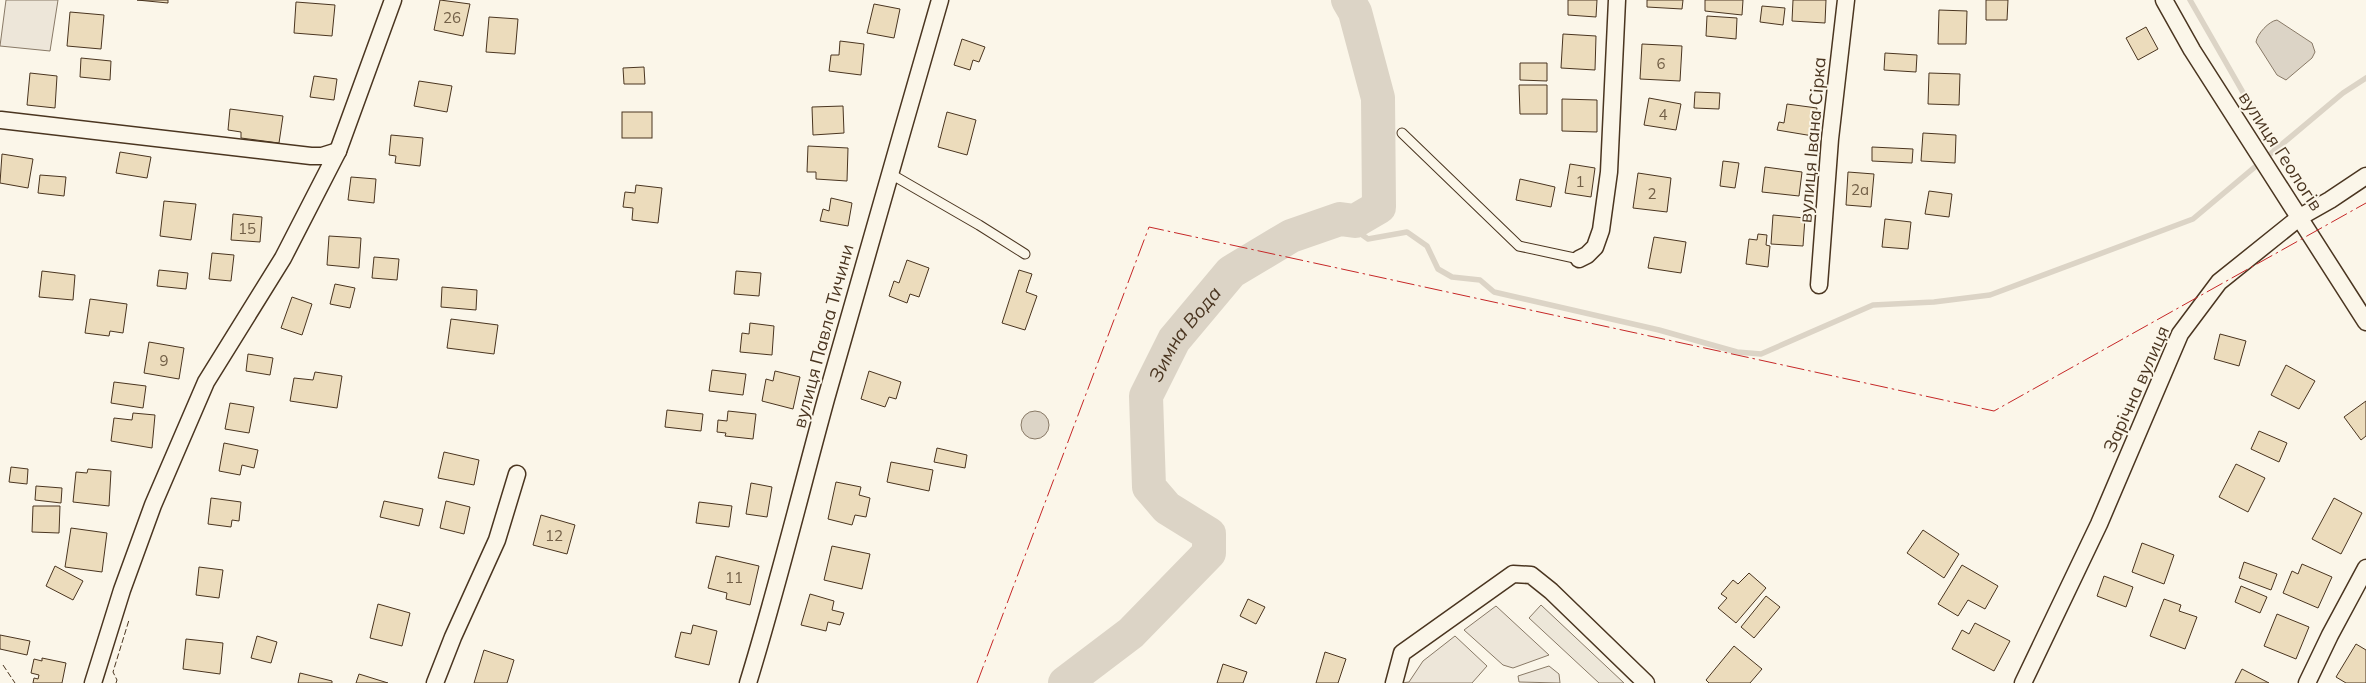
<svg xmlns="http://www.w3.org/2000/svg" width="2366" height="683" font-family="Mulish,sans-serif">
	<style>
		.green { fill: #ede6d9; stroke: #887966 }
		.parking { fill: #ede7d9; stroke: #887966 }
		.water { fill: #dcd4c6; stroke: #887966 }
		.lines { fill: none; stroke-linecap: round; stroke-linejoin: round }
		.stream { stroke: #dcd4c6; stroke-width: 5.5 }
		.river { stroke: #dcd4c6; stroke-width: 34 }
		.building { fill: #ecdcbc; stroke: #4a3520 }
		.service-casing { stroke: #4a3520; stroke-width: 11 }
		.minor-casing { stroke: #4a3520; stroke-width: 19 }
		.service { stroke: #fbf6e9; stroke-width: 9 }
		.minor { stroke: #fbf6e9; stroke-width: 16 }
		.fence { stroke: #4a3520; stroke-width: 1; stroke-dasharray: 6 2.5; stroke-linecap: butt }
		.power { stroke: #c62828; stroke-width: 1; stroke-dasharray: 18 4 2.5 4; stroke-linecap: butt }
		.labels { text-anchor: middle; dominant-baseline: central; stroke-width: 4; stroke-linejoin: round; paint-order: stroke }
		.number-label { font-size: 15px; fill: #725f47 }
		.street-label { font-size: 18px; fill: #4a3520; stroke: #fbf6e9 }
		.water-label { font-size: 19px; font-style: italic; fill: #4a3520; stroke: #fbf6e9 }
	</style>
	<rect width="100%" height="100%" fill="#fbf6e9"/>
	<g class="green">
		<path d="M 6,0 L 58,0 L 50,51 L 0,46 Z"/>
		<path d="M 1496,606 L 1549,655 L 1513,668 L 1503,665 L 1464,630 Z"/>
		<path d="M 1455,636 L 1487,666 L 1472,683 L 1401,683 L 1409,682 L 1423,661 Z"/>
		<path d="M 1549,666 L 1559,674 L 1560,683 L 1519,682 L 1518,676 Z"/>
	</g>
	<path class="parking" d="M 1541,605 L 1624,683 L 1599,683 L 1529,618 Z"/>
	<g class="water">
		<path d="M 2277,20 L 2312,43 L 2315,52 L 2312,58 L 2286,80 L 2277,75 L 2256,42 C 2257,34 2269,21 2277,20 Z"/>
		<circle cx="1035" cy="425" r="14"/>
	</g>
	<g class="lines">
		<g class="stream">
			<path d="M 2190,0 L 2276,150"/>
			<path d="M 1340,219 L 1368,239 L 1407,232 L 1427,246 L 1438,269 L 1452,277 L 1480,280 L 1494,292 L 1659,330 L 1737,352 L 1761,354 L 1873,305 L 1934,302 L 1990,295 L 2193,219 L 2343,93 L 2366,78"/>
		</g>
		<path class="river" id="s1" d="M 1065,683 L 1131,633 L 1209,553 L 1209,534 L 1167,508 L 1149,487 L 1146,396 L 1174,340 L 1231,272 L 1291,236 L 1340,219 L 1355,221 L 1379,207 L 1378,98 L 1355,12 L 1348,0"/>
	</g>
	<g class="building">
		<path d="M 137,0 L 168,0 L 168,3 Z"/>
		<path d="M 440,0 L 470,4 L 463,36 L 434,30 Z"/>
		<path d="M 1568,0 L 1597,0 L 1596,17 L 1568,15 Z"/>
		<path d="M 1647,0 L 1683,0 L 1682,9 L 1647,7 Z"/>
		<path d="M 1705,0 L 1743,0 L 1742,15 L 1705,11 Z"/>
		<path d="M 1793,0 L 1826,0 L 1825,23 L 1792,21 Z"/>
		<path d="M 1986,0 L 2008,0 L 2007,20 L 1986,20 Z"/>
		<path d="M 296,2 L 335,5 L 332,36 L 294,33 Z"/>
		<path d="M 874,4 L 900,9 L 894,38 L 867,33 Z"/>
		<path d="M 1762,6 L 1785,8 L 1783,25 L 1760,22 Z"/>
		<path d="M 1939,10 L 1967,11 L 1966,44 L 1938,44 Z"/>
		<path d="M 70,12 L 104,15 L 101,49 L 67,46 Z"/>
		<path d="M 1707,16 L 1737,18 L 1736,39 L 1706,36 Z"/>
		<path d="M 489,17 L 518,19 L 515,54 L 486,52 Z"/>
		<path d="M 2146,27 L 2158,49 L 2138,60 L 2126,38 Z"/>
		<path d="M 1563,34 L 1596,36 L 1595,70 L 1561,68 Z"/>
		<path d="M 962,39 L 985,47 L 979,62 L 973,60 L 970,70 L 954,65 Z"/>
		<path d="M 840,41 L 864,44 L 861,75 L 829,71 L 831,55 L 839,55 Z"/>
		<path d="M 1642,44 L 1682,46 L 1680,81 L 1640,79 Z"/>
		<path d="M 1885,53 L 1917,55 L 1916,72 L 1884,70 Z"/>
		<path d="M 81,58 L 111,61 L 110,80 L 80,77 Z"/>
		<path d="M 1520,63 L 1547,63 L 1547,81 L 1520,80 Z"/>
		<path d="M 644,67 L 645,84 L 624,84 L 623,68 Z"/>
		<path d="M 30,73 L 57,76 L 55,108 L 27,105 Z"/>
		<path d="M 1929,73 L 1960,74 L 1959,105 L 1928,104 Z"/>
		<path d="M 314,76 L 337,79 L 334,100 L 310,97 Z"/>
		<path d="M 419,81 L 452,86 L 447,112 L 414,106 Z"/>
		<path d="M 1519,85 L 1547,85 L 1547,114 L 1520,114 Z"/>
		<path d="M 1695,92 L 1720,93 L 1719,109 L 1694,108 Z"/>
		<path d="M 1649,98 L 1681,104 L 1676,130 L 1644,125 Z"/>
		<path d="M 1562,99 L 1597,100 L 1597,132 L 1562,131 Z"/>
		<path d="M 1787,104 L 1817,108 L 1813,136 L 1777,130 L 1779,122 L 1784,123 Z"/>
		<path d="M 843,106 L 844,133 L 813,135 L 812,107 Z"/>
		<path d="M 230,109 L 283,116 L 279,143 L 241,138 L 241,132 L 228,130 Z"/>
		<rect x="622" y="112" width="30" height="26"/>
		<path d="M 947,112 L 976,120 L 967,155 L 938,147 Z"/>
		<path d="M 1923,133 L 1956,135 L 1955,163 L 1921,161 Z"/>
		<path d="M 391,135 L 423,138 L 420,166 L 395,163 L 396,156 L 389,155 Z"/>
		<path d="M 808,146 L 848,148 L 847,181 L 816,179 L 816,172 L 807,172 Z"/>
		<path d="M 1872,147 L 1913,149 L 1912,163 L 1872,161 Z"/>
		<path d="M 120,152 L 151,157 L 147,178 L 116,173 Z"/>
		<path d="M 2,154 L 33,159 L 28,188 L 0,183 Z"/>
		<path d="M 1723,161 L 1739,163 L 1735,188 L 1720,186 Z"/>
		<path d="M 1570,164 L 1595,168 L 1591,197 L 1565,193 Z"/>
		<path d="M 1765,167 L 1802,172 L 1799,196 L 1762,192 Z"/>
		<path d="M 1848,172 L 1874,174 L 1871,207 L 1846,205 Z"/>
		<path d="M 1638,173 L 1671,178 L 1667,212 L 1633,208 Z"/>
		<path d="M 40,175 L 66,177 L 64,196 L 38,193 Z"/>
		<path d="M 351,177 L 376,179 L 374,203 L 348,200 Z"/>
		<path d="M 1520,179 L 1555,187 L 1551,207 L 1516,200 Z"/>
		<path d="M 636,185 L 662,188 L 658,223 L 632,220 L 633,208 L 623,207 L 625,192 L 635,193 Z"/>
		<path d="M 1929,191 L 1952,194 L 1949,217 L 1925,214 Z"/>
		<path d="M 831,198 L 852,203 L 848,226 L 820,221 L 823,209 L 829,211 Z"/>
		<path d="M 164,201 L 196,204 L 191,240 L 160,236 Z"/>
		<path d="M 233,214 L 262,217 L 260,242 L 231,240 Z"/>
		<path d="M 1773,215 L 1805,218 L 1803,246 L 1771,244 Z"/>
		<path d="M 1885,219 L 1911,222 L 1908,249 L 1882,247 Z"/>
		<path d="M 1758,234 L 1767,235 L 1766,245 L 1770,246 L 1768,267 L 1746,264 L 1749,239 L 1757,240 Z"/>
		<path d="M 329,236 L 361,238 L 359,268 L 327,265 Z"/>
		<path d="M 1654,237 L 1686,242 L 1681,273 L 1648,268 Z"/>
		<path d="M 212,253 L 234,255 L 231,281 L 209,279 Z"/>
		<path d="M 374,257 L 399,259 L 397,280 L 372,278 Z"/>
		<path d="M 907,260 L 929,268 L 919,297 L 910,294 L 907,303 L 889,296 L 894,281 L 899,283 Z"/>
		<path d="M 159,270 L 188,273 L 186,289 L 157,286 Z"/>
		<path d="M 1019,270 L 1032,274 L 1026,292 L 1037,296 L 1025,330 L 1002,323 Z"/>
		<path d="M 42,271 L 75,275 L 73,300 L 39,297 Z"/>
		<path d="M 736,271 L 761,273 L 759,296 L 734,294 Z"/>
		<path d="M 335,284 L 355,288 L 350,308 L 330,304 Z"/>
		<path d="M 442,287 L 477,290 L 476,310 L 441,307 Z"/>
		<path d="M 292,297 L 312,304 L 302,335 L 281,328 Z"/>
		<path d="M 90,299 L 127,304 L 123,333 L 110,331 L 109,336 L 85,333 Z"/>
		<path d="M 451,319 L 498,325 L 494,354 L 447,348 Z"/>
		<path d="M 750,323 L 774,326 L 772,355 L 740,352 L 742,333 L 749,334 Z"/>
		<path d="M 2220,334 L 2246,341 L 2239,366 L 2214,359 Z"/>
		<path d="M 149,342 L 184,348 L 179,379 L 144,373 Z"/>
		<path d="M 248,354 L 273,358 L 270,375 L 246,371 Z"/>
		<path d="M 2286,365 L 2315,381 L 2299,409 L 2271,395 Z"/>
		<path d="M 712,370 L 746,374 L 743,395 L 709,391 Z"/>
		<path d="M 775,371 L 800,377 L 793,409 L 762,401 L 766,379 L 773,381 Z"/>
		<path d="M 869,371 L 901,382 L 896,399 L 889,397 L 885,407 L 861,399 Z"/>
		<path d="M 315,372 L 342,376 L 337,408 L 290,401 L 294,378 L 313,380 Z"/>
		<path d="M 114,382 L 146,386 L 143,408 L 111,403 Z"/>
		<path d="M 2366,401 L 2366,436 L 2361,440 L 2344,417 Z"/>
		<path d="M 230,403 L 254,407 L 249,433 L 225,429 Z"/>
		<path d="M 667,410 L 703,414 L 701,431 L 665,427 Z"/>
		<path d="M 728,411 L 756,414 L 753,439 L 725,436 L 726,433 L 717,432 L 718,420 L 727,421 Z"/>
		<path d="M 133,413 L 155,415 L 152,448 L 111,441 L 114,418 L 132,420 Z"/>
		<path d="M 2259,431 L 2287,443 L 2279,462 L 2251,449 Z"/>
		<path d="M 224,443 L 258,450 L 254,468 L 242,465 L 240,475 L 219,471 Z"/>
		<path d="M 937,448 L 967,455 L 965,468 L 934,462 Z"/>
		<path d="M 444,452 L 479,460 L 474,485 L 438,478 Z"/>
		<path d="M 891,462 L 933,470 L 929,491 L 887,482 Z"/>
		<path d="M 2236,464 L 2265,478 L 2248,512 L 2219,497 Z"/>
		<path d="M 11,467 L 28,469 L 27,484 L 9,482 Z"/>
		<path d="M 88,469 L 111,471 L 109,506 L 73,502 L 76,472 L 87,473 Z"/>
		<path d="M 836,482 L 861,487 L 859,495 L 870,498 L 866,517 L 855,515 L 852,525 L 828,519 Z"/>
		<path d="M 751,483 L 772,487 L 767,517 L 746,514 Z"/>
		<path d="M 36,486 L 62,488 L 61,503 L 35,500 Z"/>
		<path d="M 211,498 L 241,502 L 239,521 L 232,520 L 231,527 L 208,524 Z"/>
		<path d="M 2334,498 L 2362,513 L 2341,554 L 2312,539 Z"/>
		<path d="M 384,501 L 423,509 L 419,526 L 380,517 Z"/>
		<path d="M 446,501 L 470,507 L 464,534 L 440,528 Z"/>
		<path d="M 699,502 L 732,506 L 729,527 L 696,523 Z"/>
		<path d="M 33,506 L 60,506 L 59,533 L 32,532 Z"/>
		<path d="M 541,515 L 575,525 L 567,554 L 533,545 Z"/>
		<path d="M 71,528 L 107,533 L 102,572 L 65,567 Z"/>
		<path d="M 1923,530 L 1959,554 L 1944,578 L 1907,553 Z"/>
		<path d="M 2142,543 L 2174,555 L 2164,584 L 2132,572 Z"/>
		<path d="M 832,546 L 870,554 L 862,589 L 824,580 Z"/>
		<path d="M 716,556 L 759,566 L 750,605 L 726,599 L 727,593 L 708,588 Z"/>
		<path d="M 2244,562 L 2277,574 L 2271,590 L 2239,578 Z"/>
		<path d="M 2302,564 L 2332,577 L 2318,608 L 2283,593 L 2292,571 L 2298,574 Z"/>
		<path d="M 1962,565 L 1998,586 L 1985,609 L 1968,600 L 1958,616 L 1938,604 Z"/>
		<path d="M 55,566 L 83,581 L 73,600 L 46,586 Z"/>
		<path d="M 199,567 L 223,570 L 219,598 L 196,595 Z"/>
		<path d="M 1749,573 L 1766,588 L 1736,623 L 1718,608 L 1727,598 L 1721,594 L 1733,580 L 1738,584 Z"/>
		<path d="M 2104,576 L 2133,587 L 2126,607 L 2097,596 Z"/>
		<path d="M 2241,586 L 2267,597 L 2260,613 L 2235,602 Z"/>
		<path d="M 810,594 L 834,601 L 832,610 L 844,613 L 840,625 L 828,622 L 826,631 L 801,625 Z"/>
		<path d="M 1766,596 L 1780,607 L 1754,638 L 1741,627 Z"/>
		<path d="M 1248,599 L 1265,607 L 1256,624 L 1240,616 Z"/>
		<path d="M 2164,599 L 2181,605 L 2179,611 L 2197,617 L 2185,649 L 2150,636 Z"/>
		<path d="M 378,604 L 410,613 L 402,646 L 370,638 Z"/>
		<path d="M 2277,614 L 2309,627 L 2296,659 L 2264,646 Z"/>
		<path d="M 1975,623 L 2010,641 L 1994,671 L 1952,649 L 1962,630 L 1969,634 Z"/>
		<path d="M 693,625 L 717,631 L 709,665 L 675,657 L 681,632 L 691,634 Z"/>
		<path d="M 0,635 L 30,641 L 27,655 L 0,649 Z"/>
		<path d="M 257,636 L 277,642 L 271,663 L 251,658 Z"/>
		<path d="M 186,639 L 223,643 L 220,674 L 183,669 Z"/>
		<path d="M 2356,644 L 2366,650 L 2366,683 L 2346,683 L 2336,677 Z"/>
		<path d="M 1734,646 L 1762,669 L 1750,683 L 1709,683 L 1706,680 Z"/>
		<path d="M 484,650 L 514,660 L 507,683 L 474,683 Z"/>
		<path d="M 1325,652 L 1346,659 L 1338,683 L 1316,683 Z"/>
		<path d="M 42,658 L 66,663 L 62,683 L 33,683 L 34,678 L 38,679 L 39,675 L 31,673 L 34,659 L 42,661 Z"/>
		<path d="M 1223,664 L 1247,672 L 1243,683 L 1217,683 Z"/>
		<path d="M 2242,669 L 2269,683 L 2235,683 Z"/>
		<path d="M 300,673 L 332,681 L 332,683 L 298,683 Z"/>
		<path d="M 359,674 L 388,683 L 356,683 Z"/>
	</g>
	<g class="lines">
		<defs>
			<g id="service">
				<path d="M 1402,133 L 1519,246 L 1579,259"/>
				<path d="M 889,173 L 979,225 L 1025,254"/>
			</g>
			<g id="minor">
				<path d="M 2164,0 L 2192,50 L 2366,322"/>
				<path d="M 1,120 L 311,156 L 322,156 L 338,151"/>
				<path d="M 1579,259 L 1587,255 L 1595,247 L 1601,230 L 1609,172 L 1617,0"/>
				<path d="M 1819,285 L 1830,139 L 1846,0"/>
				<path d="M 93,683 L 122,590 L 153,505 L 206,382 L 283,258 L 338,151 L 393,0"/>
				<path d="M 435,683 L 453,637 L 497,540 L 517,474"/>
				<path d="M 748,683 C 777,589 800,494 826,399 C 863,266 902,133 940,0"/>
				<path d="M 1394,683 L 1402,653 L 1513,574 L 1531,575 L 1551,591 L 1646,683"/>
				<path d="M 2023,683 L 2099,524 L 2180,334 L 2219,282 L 2300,217 L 2330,200 L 2366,176"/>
				<path d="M 2307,683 L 2330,635 L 2366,568"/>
			</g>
		</defs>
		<use href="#service" class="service-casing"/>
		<use href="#minor" class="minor-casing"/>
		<use href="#service" class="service"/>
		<use href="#minor" class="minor"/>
		<g class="fence">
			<path d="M 3,665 L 15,683"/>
			<path d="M 116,683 L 117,680 L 113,672 L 129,620"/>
		</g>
		<path class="power" d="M 977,683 L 1149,227 L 1994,411 L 2366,203"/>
	</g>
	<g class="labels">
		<g class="number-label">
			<text x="452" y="17">26</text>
			<text x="1661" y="63">6</text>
			<text x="1663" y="114">4</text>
			<text x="1580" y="181">1</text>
			<text x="1860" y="189">2а</text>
			<text x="1652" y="193">2</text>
			<text x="247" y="228">15</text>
			<text x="164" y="360">9</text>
			<text x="554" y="535">12</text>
			<text x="734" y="577">11</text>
		</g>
		<g class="street-label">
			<text transform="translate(1812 140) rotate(-85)">вулиця Івана Сірка</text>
			<text transform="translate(2281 151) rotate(57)">вулиця Геологів</text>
			<text transform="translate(823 336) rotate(-75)">вулиця Павла Тичини</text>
			<text transform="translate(2136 389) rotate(-66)">Зарічна вулиця</text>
		</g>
		<g class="water-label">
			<text stroke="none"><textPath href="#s1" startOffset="455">Зимна Вода</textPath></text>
		</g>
	</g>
</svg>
